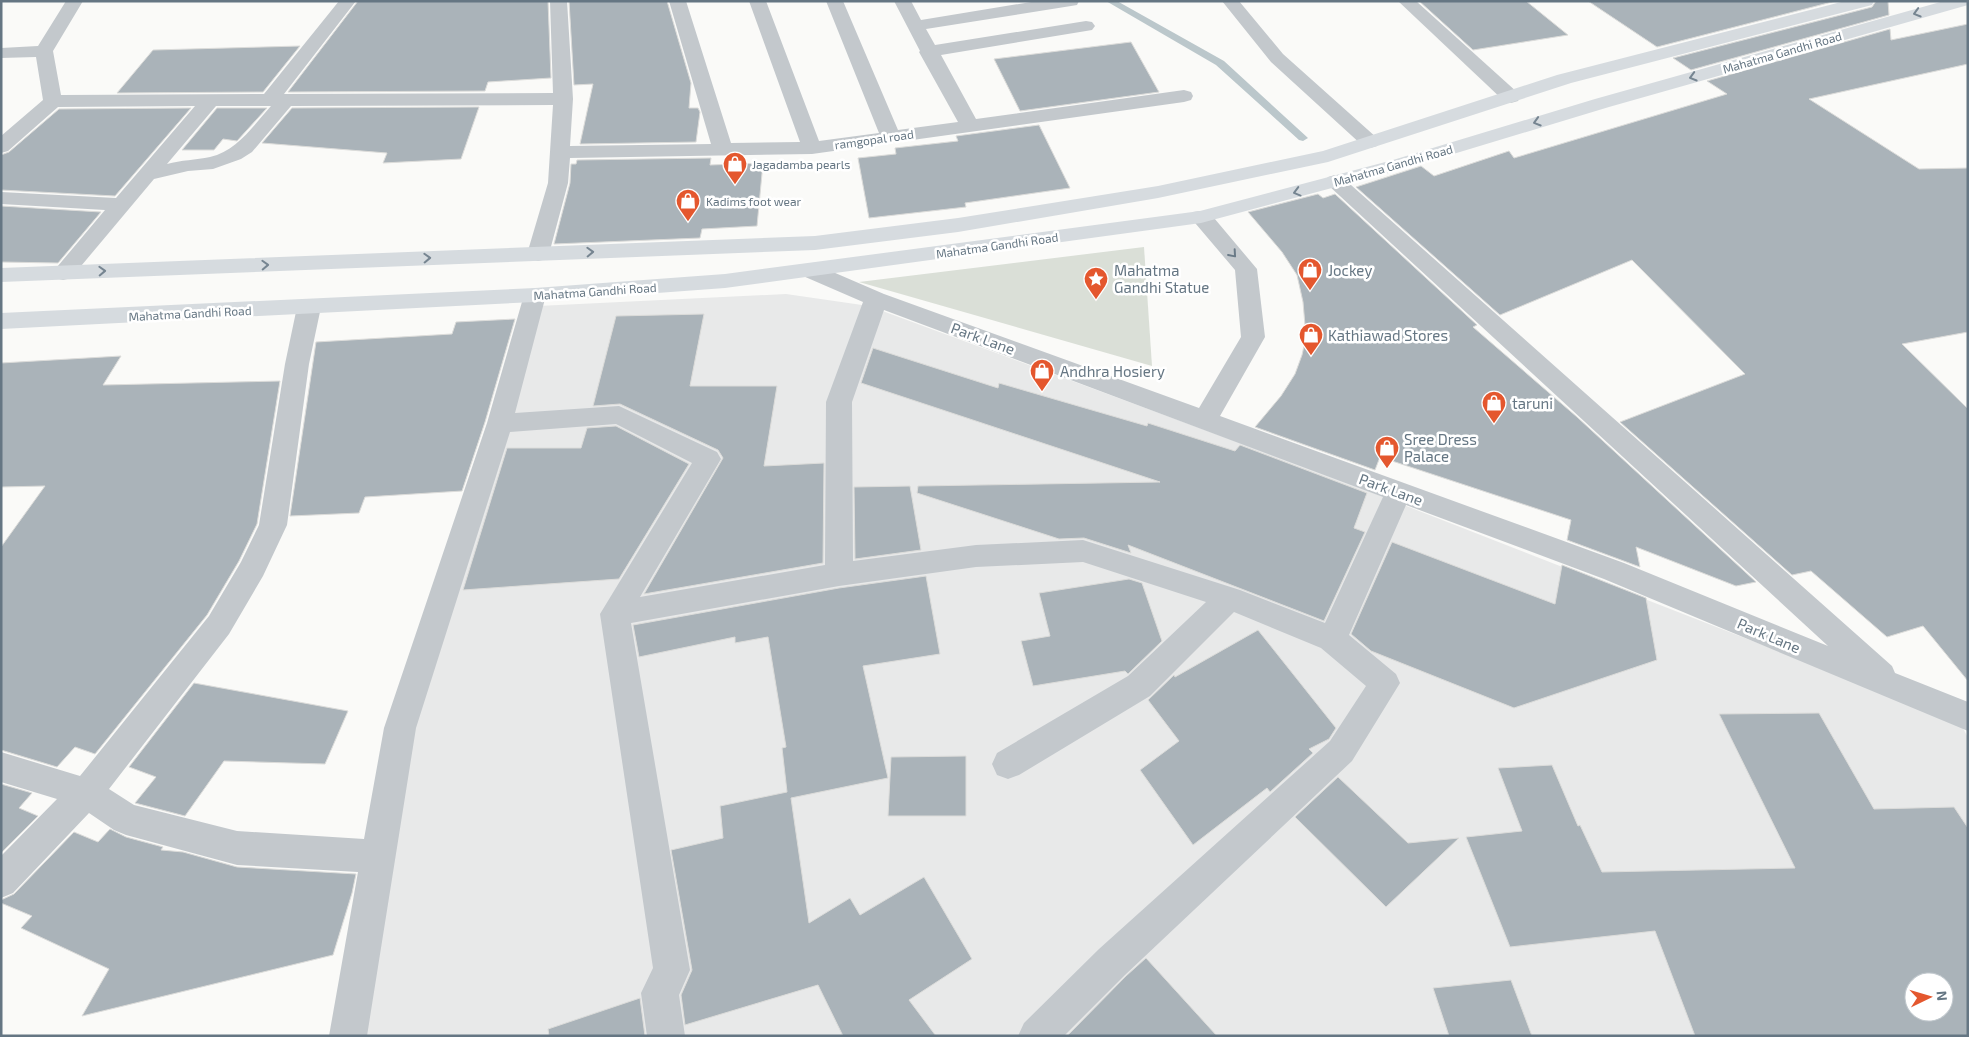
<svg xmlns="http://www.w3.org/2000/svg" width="1969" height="1037" font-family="'Exo 2',sans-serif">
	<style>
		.built { fill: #e8e9e9; fill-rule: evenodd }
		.green { fill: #dadfd7 }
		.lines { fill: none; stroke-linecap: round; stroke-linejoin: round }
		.stream { fill: #bbc7cb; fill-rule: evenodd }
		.building { fill: #aab3b9; stroke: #dcdcda; fill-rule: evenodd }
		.minor { fill: #c3c8cc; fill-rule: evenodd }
		.highway { fill: #d6dbdf; fill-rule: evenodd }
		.oneway { stroke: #768591 }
		.oneway2 { stroke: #6a7a87 }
		.labels { text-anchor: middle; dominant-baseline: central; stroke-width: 5; stroke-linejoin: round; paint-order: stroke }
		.far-street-label { font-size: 12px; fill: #657683; stroke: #fff }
		.far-poi-label { font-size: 12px; fill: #657683; stroke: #fff; text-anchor: start }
		.poi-label { font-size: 15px; fill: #657683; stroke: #fff; text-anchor: start }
		.street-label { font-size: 15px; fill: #657683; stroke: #fff }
	</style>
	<rect width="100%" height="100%" fill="#fafaf8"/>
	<path class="built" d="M 786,294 L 869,306 L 1332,477 L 1960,722 L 1968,738 L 1968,1036 L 364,1036 L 413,727 L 538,306 ZM 1914,982 L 1944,982 L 1944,1012 L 1914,1012 Z"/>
	<path class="green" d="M 1144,247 L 1152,366 L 859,282 Z"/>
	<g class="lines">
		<path class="stream" d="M 1106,1 L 1117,1 L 1224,61 L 1308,138 L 1303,141 L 1299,140 L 1216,65 Z"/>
	</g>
	<g class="building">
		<path d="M 358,1 L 548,1 L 551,78 L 488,82 L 485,91 L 288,92 Z"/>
		<path d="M 569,1 L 667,1 L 691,83 L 689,108 L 698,108 L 700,112 L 696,142 L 580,144 L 593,84 L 574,85 Z"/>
		<path d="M 1419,1 L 1526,1 L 1568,35 L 1473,50 Z"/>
		<path d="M 1588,1 L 1836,1 L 1657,47 Z"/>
		<path d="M 1876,1 L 1888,1 L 1889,15 L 1691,70 L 1673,58 L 1872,7 Z"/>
		<path d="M 1968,24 L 1968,64 L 1809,99 L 1919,169 L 1968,168 L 1968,332 L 1902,344 L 1968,409 L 1968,681 L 1923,626 L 1887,637 L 1811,571 L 1792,575 L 1620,422 L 1745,374 L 1632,260 L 1500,315 L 1356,187 L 1421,166 L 1434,176 L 1509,151 L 1514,158 L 1727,94 L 1707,81 L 1890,29 L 1891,40 Z"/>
		<path d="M 1131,42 L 1159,92 L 1020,111 L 994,59 Z"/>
		<path d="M 300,46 L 263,92 L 117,93 L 153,50 Z"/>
		<path d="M 479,107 L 461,159 L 383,163 L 387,153 L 262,143 L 292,108 Z"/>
		<path d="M 191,108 L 115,196 L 1,190 L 1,155 L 9,152 L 59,109 Z"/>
		<path d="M 217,108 L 267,108 L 237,141 L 223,139 L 214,150 L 182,150 Z"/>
		<path d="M 1039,125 L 1070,188 L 965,203 L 966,207 L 869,218 L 858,158 L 896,154 L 895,148 L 958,141 L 956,136 Z"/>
		<path d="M 711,158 L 710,165 L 763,163 L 757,226 L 702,229 L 700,238 L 554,244 L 570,183 L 571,164 L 576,164 L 577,160 Z"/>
		<path d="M 1318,194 L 1323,198 L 1335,194 L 1477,325 L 1473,327 L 1577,417 L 1756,582 L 1736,586 L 1636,547 L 1640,567 L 1567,540 L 1571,520 L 1380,457 L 1375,470 L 1255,427 L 1281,396 L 1295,374 L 1302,355 L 1306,337 L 1303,302 L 1297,275 L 1282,252 L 1248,212 Z"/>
		<path d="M 1,206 L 101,212 L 58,263 L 1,262 Z"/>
		<path d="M 704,314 L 690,386 L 777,386 L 764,466 L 824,463 L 823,563 L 644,594 L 723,458 L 718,450 L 620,404 L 593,406 L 616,316 Z"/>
		<path d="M 515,319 L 485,422 L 462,491 L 365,497 L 359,513 L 290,516 L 316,342 L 452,334 L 456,322 Z"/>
		<path d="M 873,348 L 998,388 L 999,383 L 1147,426 L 1148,423 L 1235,451 L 1240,445 L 1367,493 L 1354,528 L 1365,532 L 1324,621 L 1128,545 L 1131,553 L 1084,538 L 1059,539 L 917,493 L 918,486 L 1160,482 L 861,383 Z"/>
		<path d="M 121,356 L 103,385 L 280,381 L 257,524 L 239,561 L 207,615 L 95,754 L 75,747 L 57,767 L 1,750 L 1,547 L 45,486 L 1,487 L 1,363 Z"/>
		<path d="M 616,426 L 689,464 L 619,579 L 463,590 L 507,448 L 581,448 L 587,428 Z"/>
		<path d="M 910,486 L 921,550 L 855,559 L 854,487 Z"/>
		<path d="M 1392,542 L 1555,604 L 1562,565 L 1646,598 L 1657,660 L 1514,708 L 1371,651 L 1351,634 Z"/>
		<path d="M 926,576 L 940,654 L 863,666 L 888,778 L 791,798 L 809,923 L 850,898 L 860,915 L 924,877 L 972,959 L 909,1000 L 936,1036 L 843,1036 L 818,985 L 685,1025 L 681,995 L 692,970 L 671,850 L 723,838 L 720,806 L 787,792 L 782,748 L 786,747 L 768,637 L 735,643 L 735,637 L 639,657 L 633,625 L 839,588 Z"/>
		<path d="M 1129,579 L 1142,583 L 1162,641 L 1128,674 L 1125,671 L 1033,686 L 1021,641 L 1050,636 L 1039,593 Z"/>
		<path d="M 1258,630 L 1336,728 L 1329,739 L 1309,749 L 1313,753 L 1270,792 L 1267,788 L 1193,845 L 1140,770 L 1179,741 L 1148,700 L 1174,675 L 1175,677 Z"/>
		<path d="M 194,683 L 348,711 L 325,764 L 224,761 L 185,816 L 135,803 L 156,777 L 129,767 Z"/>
		<path d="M 1819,713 L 1874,809 L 1954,807 L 1968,828 L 1968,1036 L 1695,1036 L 1655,931 L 1510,947 L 1466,837 L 1522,831 L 1498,768 L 1552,765 L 1578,826 L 1580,825 L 1602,872 L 1795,868 L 1719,714 ZM 1914,982 L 1944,982 L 1944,1012 L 1914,1012 Z"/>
		<path d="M 966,756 L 966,816 L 888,816 L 891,757 Z"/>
		<path d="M 1338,777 L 1408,843 L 1459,838 L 1386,907 L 1295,817 Z"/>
		<path d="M 1,784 L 32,793 L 19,808 L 38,816 L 1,853 Z"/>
		<path d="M 110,829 L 126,837 L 163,847 L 161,850 L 183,852 L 237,867 L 356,874 L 352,893 L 333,955 L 82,1016 L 109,969 L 21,928 L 32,916 L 1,903 L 1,900 L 14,894 L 74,832 L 98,842 Z"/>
		<path d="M 1146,958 L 1217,1036 L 1067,1036 L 1126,976 Z"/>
		<path d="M 1511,980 L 1532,1036 L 1449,1036 L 1433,988 Z"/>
		<path d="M 640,998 L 645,1036 L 549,1036 L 548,1029 Z"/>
	</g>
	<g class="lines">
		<g class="minor">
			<path d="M 66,1 L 83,1 L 53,51 L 61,95 L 264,94 L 339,1 L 356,1 L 284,94 L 553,93 L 550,1 L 567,1 L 573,99 L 570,146 L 711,144 L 669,1 L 686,1 L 731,143 L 800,142 L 749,1 L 766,1 L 819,141 L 879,133 L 826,1 L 843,1 L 898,130 L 958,122 L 919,52 L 920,51 L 894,1 L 911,1 L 921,20 L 1037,1 L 1079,1 L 1077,5 L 1071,6 L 926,29 L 935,45 L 1086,21 L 1092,22 L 1095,26 L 1092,30 L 1086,31 L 941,55 L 976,119 L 1184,90 L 1191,92 L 1193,96 L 1191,100 L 1184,102 L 812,154 L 570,158 L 568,183 L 549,254 L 546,259 L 538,261 L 530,259 L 527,254 L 548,183 L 553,105 L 291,106 L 252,152 L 241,159 L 213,169 L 188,171 L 154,179 L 71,278 L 63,280 L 55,278 L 52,273 L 105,210 L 1,204 L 1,192 L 116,198 L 195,106 L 58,107 L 8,151 L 1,153 L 1,136 L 43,100 L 36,57 L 1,58 L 1,48 L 38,46 ZM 216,106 L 271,106 C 253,126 237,151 210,157 C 196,160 181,160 167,164 Z"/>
			<path d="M 1222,1 L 1239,1 L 1283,54 L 1377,138 L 1380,142 L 1377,146 L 1370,148 L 1363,146 L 1271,62 Z"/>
			<path d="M 1398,1 L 1416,1 L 1518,93 L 1520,97 L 1518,101 L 1511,103 L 1504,101 Z"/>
			<path d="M 1335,175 L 1342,177 L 1892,666 L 1895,673 L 1968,702 L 1968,731 L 1604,579 L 1406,505 L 1349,635 L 1396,674 L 1400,683 L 1352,761 L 1125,975 L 1064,1036 L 1018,1036 L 1024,1023 L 1099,949 L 1330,741 L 1366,686 L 1321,648 L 1234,612 L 1150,696 L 1019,775 L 1008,779 L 997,775 L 992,764 L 997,753 L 1128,676 L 1206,602 L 1083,562 L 976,567 L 839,586 L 631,623 L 690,970 L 679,995 L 685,1036 L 647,1036 L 641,993 L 653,968 L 600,614 L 692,463 L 616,424 L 510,432 L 416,728 L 367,1036 L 329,1036 L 358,872 L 237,865 L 126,835 L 114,830 L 89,813 L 13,893 L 1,898 L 1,856 L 57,799 L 1,782 L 1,752 L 80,776 L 209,616 L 241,562 L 259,525 L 285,364 L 297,307 L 301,302 L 309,299 L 317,302 L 321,307 L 309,364 L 287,525 L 263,576 L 229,634 L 109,789 L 134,805 L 237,831 L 364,839 L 384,728 L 487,423 L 524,295 L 527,290 L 535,288 L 543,290 L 546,295 L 515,413 L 619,406 L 717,452 L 721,459 L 640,597 L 825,565 L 826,402 L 863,302 L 803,276 L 800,271 L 803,266 L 811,264 L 819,266 L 884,294 L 1199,408 L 1241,337 L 1235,270 L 1190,217 L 1193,212 L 1201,211 L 1209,212 L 1257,269 L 1265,337 L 1220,416 L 1624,563 L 1828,646 L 1328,185 L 1325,181 L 1328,177 ZM 884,310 L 1383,497 L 1325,623 L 1240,590 L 1083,540 L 976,545 L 853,561 L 852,402 Z"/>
		</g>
		<g class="highway">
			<path d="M 1845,1 L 1874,1 L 1872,5 L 1571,83 L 1328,162 L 1158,198 L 958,232 L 815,250 L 1,282 L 1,268 L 815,236 L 958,218 L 1158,186 L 1323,151 L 1557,75 Z"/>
			<path d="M 1944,1 L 1968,1 L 1968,5 L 1609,107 L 1407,168 L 1201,223 L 725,288 L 535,302 L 1,329 L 1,313 L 535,288 L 725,274 L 1200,211 L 1393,160 L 1595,99 Z"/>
		</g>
	</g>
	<defs><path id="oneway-chevron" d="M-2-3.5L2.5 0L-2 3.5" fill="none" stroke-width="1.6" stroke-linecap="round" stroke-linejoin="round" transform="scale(1.25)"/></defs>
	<g class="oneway">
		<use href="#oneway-chevron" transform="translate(1917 13) rotate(164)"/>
		<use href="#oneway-chevron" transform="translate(1693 77) rotate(164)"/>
		<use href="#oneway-chevron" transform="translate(1537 122) rotate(163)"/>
		<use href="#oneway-chevron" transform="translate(1297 192) rotate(165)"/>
		<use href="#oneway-chevron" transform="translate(590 252) rotate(-2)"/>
		<use href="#oneway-chevron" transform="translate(427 258) rotate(-2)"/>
		<use href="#oneway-chevron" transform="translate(265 265) rotate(-2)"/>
		<use href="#oneway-chevron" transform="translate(102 271) rotate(-2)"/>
	</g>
	<use class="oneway2" href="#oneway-chevron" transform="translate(1233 254) rotate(49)"/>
	<defs>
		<symbol id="shop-pin" viewBox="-11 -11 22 30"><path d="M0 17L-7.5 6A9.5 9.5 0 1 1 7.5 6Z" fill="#e4572e" stroke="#fff"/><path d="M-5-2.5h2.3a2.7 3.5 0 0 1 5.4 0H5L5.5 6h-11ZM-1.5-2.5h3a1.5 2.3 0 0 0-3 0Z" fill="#fff"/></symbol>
		<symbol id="sight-pin" viewBox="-11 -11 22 30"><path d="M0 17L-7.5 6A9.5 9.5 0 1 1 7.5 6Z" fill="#e4572e" stroke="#fff"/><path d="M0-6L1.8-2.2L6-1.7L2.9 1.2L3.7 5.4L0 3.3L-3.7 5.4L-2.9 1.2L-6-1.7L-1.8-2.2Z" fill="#fff"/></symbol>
	</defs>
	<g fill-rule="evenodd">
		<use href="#shop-pin" x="721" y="150" width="28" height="38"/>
		<use href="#shop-pin" x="674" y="187" width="28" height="38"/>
		<use href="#shop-pin" x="1296" y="256" width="28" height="38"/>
		<use href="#sight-pin" x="1082" y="265" width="28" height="38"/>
		<use href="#shop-pin" x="1297" y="321" width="28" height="38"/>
		<use href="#shop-pin" x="1028" y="357" width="28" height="38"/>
		<use href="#shop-pin" x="1480" y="389" width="28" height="38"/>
		<use href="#shop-pin" x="1373" y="434" width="28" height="38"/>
	</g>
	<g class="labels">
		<g class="far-street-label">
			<text transform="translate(1782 52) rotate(-16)">Mahatma Gandhi Road</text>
			<text transform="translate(874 139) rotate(-8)">ramgopal road</text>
			<text transform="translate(1393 165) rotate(-16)">Mahatma Gandhi Road</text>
			<text transform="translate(997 245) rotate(-8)">Mahatma Gandhi Road</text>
			<text transform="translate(595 291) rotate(-4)">Mahatma Gandhi Road</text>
			<text transform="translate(190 313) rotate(-3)">Mahatma Gandhi Road</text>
		</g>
		<g class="far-poi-label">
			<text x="752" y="164">Jagadamba pearls</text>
			<text x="706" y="201">Kadims foot wear</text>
		</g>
		<g class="poi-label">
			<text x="1114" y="270">Mahatma<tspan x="1114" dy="17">Gandhi Statue</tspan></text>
			<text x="1328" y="270">Jockey</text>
			<text x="1328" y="335">Kathiawad Stores</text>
			<text x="1060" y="371">Andhra Hosiery</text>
			<text x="1512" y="403">taruni</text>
			<text x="1404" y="439">Sree Dress<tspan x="1404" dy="17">Palace</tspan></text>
		</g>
		<g class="street-label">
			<text transform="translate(983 338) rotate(20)">Park Lane</text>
			<text transform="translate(1391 489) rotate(20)">Park Lane</text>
			<text transform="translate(1769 635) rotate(23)">Park Lane</text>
		</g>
	</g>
	<rect width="1969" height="1037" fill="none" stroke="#657683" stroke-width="5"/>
	<g transform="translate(1929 997) rotate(85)"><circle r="24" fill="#ffffff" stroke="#c1c8cd"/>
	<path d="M0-4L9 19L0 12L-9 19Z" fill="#e4572e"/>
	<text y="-8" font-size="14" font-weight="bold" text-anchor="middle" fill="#657683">N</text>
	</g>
</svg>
